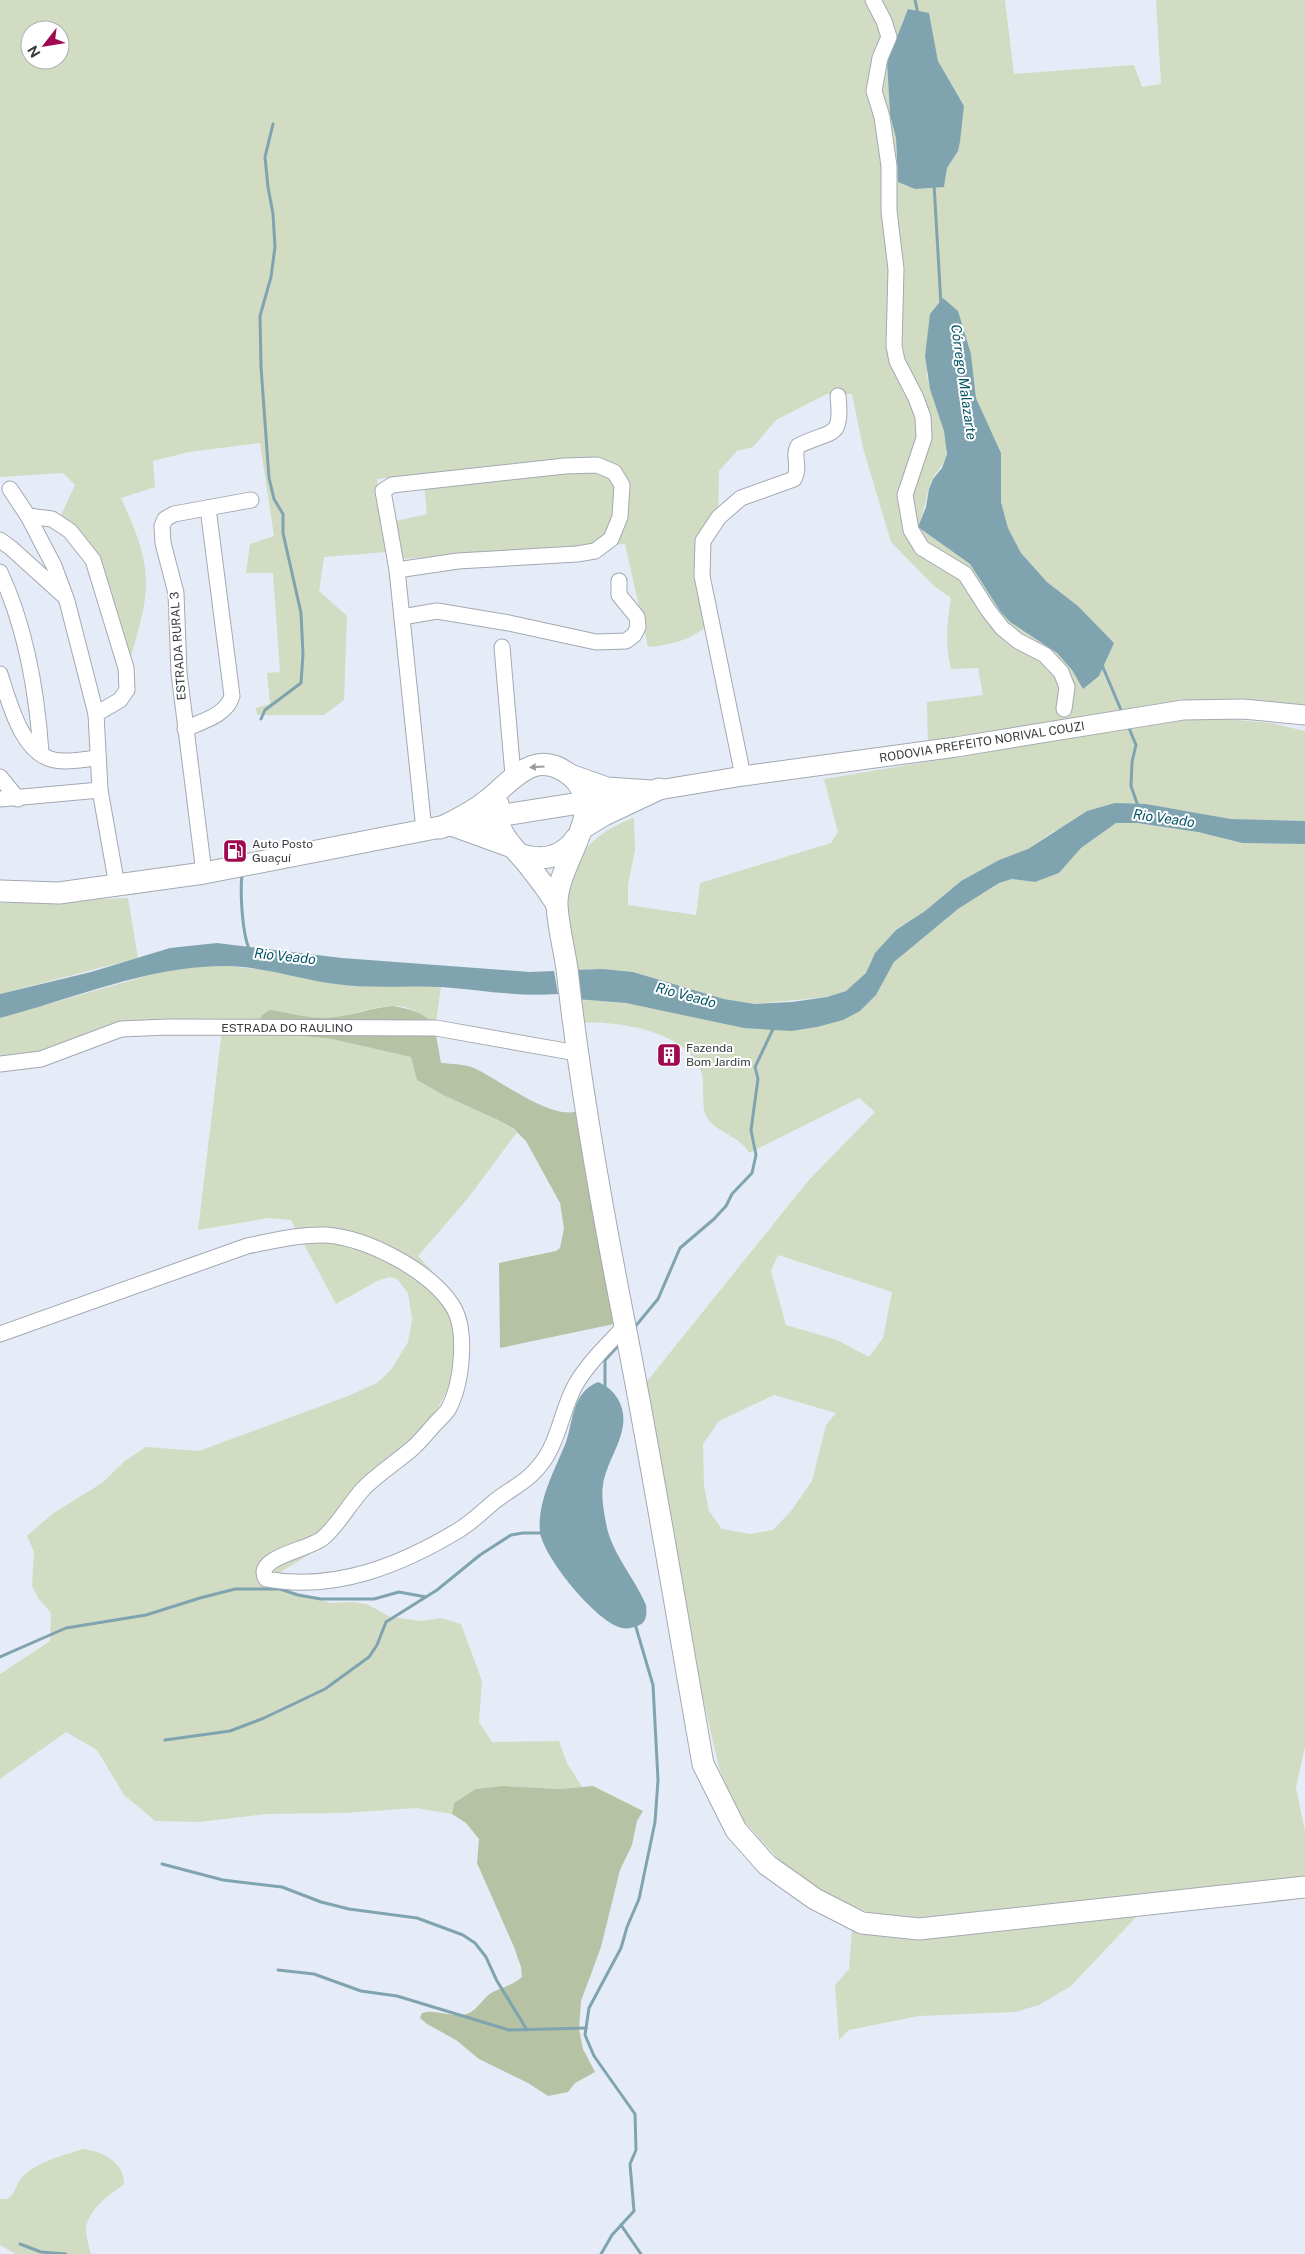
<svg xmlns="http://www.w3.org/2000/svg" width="1305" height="2254" font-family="'Public Sans',sans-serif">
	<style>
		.green { fill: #d2dcc3; fill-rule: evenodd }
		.forest { fill: #b6c2a3 }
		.water { fill: #7fa4b0 }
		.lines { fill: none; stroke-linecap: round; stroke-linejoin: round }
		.stream { stroke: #7fa4b0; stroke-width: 3 }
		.minor-casing { stroke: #a3a9b3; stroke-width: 17 }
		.major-casing { stroke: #a3a9b3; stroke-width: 21 }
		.highway-casing { stroke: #a3a9b3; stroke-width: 23 }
		.minor { stroke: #fff; stroke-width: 15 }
		.major { stroke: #fff; stroke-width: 19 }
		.highway { stroke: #fff; stroke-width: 21 }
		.oneway { fill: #9c9d9f }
		.labels { text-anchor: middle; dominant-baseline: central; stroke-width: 4; stroke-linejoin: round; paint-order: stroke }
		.street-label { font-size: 12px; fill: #383b3f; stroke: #fff }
		.poi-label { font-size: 12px; fill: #383b3f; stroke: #fff; text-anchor: start }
		.water-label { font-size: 14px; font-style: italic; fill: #045568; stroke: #fff }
	</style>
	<rect width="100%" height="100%" fill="#e5ecf7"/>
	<g class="green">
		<path d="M 0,0 L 1005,0 L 1014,74 L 1134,65 L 1142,87 L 1161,84 L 1156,0 L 1305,0 L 1305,718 L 1231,700 L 1203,700 L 928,748 L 927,702 L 983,695 L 978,668 L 951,669 C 945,644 947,623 951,598 L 935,587 L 891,542 L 863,448 L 852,394 L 827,394 L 776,420 L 753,447 L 737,451 L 719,471 L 718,521 L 710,530 L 710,591 L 706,627 C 687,641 671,645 648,647 L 625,544 L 402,559 L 396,521 L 427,514 L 423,474 L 377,479 L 387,552 L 324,557 L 319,591 L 347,616 L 344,700 L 324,715 L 257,715 L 256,708 L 270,704 L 267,673 L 280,672 L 273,573 L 246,573 L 250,544 L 274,536 L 260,443 L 189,452 L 153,461 L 155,487 L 121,498 C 133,524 145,551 146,580 C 147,605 136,639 129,663 L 88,556 L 56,526 L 75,485 L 63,473 L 0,477 ZM 929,13 L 938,61 L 964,106 L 960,142 L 958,151 L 947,168 L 944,187 L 898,182 L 896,138 L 890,115 L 887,62 L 896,44 L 903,19 ZM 30,30 L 60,30 L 60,60 L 30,60 ZM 971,354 L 976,398 L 1001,453 L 1001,502 L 1008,528 L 1021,553 L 1047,582 L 1078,606 L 1114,643 L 1083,689 L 1072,670 L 1057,653 L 1010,622 L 1000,611 L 970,564 L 918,527 C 924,512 926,497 931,482 C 935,472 944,467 946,455 C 950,432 931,395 926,372 Z"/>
		<path d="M 1214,718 L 1271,723 L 1305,731 L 1305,821 L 1231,819 L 1146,804 L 1054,831 L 1028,849 L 999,860 L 961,881 L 925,911 L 896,930 L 875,953 L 866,973 L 858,981 L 846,991 L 827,997 L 755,1004 L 724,999 L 633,972 L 603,969 L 571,970 C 568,955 562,936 563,921 C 564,908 569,874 575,864 C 587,842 610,826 634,818 L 635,850 L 628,884 L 628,905 L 696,915 L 700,883 L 831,843 L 838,832 L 824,779 L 1176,720 Z"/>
		<path d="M 1116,823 L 1137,823 L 1198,832 L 1242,843 L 1305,844 L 1305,1747 L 1296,1787 L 1305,1832 L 1305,1878 L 966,1916 L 915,1917 L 877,1915 L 828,1897 L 784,1865 L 744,1821 L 730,1799 L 719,1767 L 703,1699 L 644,1385 L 808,1181 L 875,1112 L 859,1098 L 749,1153 C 740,1136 719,1134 708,1119 C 700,1108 705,1087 702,1074 C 691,1031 615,1020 579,1023 L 575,999 L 626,1003 L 682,1013 L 860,1011 L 876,995 L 894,962 L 958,909 L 999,883 L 1013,879 L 1035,882 L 1059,873 L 1081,848 ZM 778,1255 L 892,1292 L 883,1338 L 869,1357 L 837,1340 L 786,1325 L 771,1271 ZM 774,1395 L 836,1413 L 826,1425 L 812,1481 L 791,1511 L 773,1530 L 750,1534 L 722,1529 L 709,1511 L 704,1485 L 703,1444 L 719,1421 Z"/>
		<path d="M 128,898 L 138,958 L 0,994 L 0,903 Z"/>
		<path d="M 226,966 L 265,970 L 336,984 L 441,987 L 435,1029 C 405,989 374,1012 333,1017 C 318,1019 303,1016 288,1013 L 255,1031 L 333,1039 L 412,1057 L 417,1080 L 443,1095 L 498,1120 L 517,1132 L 469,1197 L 418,1256 L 433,1272 L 447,1292 L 462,1355 L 449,1387 L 427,1429 L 380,1476 L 322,1547 L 282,1571 L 268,1588 L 297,1593 L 330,1603 L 353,1602 L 367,1604 L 390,1617 L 422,1621 L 441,1618 L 461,1624 L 482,1681 L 479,1722 L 492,1742 L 559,1741 L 567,1763 L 582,1787 L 560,1789 L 504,1786 L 454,1803 L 452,1814 L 416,1808 L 343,1813 L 266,1814 L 199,1822 L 155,1821 L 124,1795 L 97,1750 L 66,1732 L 0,1779 L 0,1674 L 50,1641 L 51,1613 L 38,1598 L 32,1586 L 34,1552 L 27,1536 L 52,1514 L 102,1483 L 126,1460 L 146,1447 L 199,1451 L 348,1396 L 377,1383 L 391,1370 L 408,1342 L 412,1319 L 408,1293 L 397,1279 L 389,1277 L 377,1281 L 336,1304 L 291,1220 L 269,1218 L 198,1230 L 222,1030 L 167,1026 L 29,1057 L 0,1061 L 0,1018 L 153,974 L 189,967 Z"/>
		<path d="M 1140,1913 L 1071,1986 L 1039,2005 L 1015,2012 L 919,2016 L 849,2030 L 839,2040 L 835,1985 L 849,1969 L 852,1929 L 862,1933 L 883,1936 L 989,1933 Z"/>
		<path d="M 83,2149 C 101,2151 125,2162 124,2184 C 110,2195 87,2209 86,2230 C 86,2238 89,2246 91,2254 L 16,2254 L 0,2245 L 0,2199 L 8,2199 C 15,2193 15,2188 20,2180 C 32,2163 64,2155 83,2149 Z"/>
	</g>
	<g class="forest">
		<path d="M 392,1006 C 436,1013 434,1023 441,1063 C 452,1064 466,1064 476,1069 C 501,1081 547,1117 575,1112 L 614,1324 L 500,1348 L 499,1263 L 556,1251 L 560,1248 L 564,1228 L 560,1203 L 526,1141 L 514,1129 L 498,1120 L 443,1095 L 417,1080 L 411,1057 L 332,1039 L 254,1031 L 262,1015 L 270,1010 C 292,1013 312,1020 334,1017 C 353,1015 372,1008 392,1006 Z"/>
		<path d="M 504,1786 L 560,1789 L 593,1786 L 643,1811 L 637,1821 L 632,1845 L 620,1870 L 601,1947 L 581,2001 L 579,2029 L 583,2049 L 595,2072 L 575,2083 L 568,2092 L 548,2096 L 528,2083 L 479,2059 L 456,2040 L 427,2024 L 420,2018 L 422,2013 C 434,2009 447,2016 460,2015 C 475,2015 480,2001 491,1993 C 501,1987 512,1986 522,1977 L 521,1967 L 514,1947 L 477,1863 L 479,1839 L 466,1823 L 452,1814 L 454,1803 L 476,1789 Z"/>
	</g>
	<g class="water">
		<path d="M 908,9 L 929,13 L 938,61 L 964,106 L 960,142 L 958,151 L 947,168 L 944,187 L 915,189 L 898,182 L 896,138 L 890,115 L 887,62 Z"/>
		<path d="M 943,298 L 958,311 L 971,354 L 976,398 L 1001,453 L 1001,502 L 1008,528 L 1021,553 L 1047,582 L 1078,606 L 1114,643 L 1099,676 L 1083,689 L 1072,670 L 1057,653 L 1010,622 L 1000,611 L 970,564 L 918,527 L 926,507 L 929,489 L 933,479 L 942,468 L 947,454 L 944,431 L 930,389 L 925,356 L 930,314 Z"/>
		<path d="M 1115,803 L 1146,804 L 1231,819 L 1305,821 L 1305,844 L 1242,843 L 1198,832 L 1137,823 L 1116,823 L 1081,848 L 1059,873 L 1035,882 L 1012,879 L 999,883 L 958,909 L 894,962 L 876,995 L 860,1011 L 843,1020 L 817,1027 L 791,1031 L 744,1028 L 626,1003 L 575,999 L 571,970 L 603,969 L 633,972 L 724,999 L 755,1004 L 792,1002 L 827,997 L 846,991 L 866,973 L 875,953 L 896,930 L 925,911 L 961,881 L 999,860 L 1028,849 L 1087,811 Z"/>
		<path d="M 217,943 L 342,958 L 530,972 L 554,971 L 558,994 C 518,997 481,990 441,987 C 406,985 370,989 335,984 C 299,979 261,966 224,966 C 147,966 73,999 0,1018 L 0,994 L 91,972 L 170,948 Z"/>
		<path d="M 598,1382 C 607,1386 613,1391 618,1399 C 635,1429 607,1456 603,1485 C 601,1497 604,1512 606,1523 C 611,1553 635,1578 646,1605 C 647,1614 647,1623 637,1626 C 632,1628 627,1629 622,1628 C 597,1623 543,1557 540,1532 C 537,1501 555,1470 566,1442 C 574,1418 572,1393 598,1382 Z"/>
	</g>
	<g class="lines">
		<g class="stream">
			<path d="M 915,0 L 918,14"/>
			<path d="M 934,184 L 941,305"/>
			<path d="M 1102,665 L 1121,710"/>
			<path d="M 261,719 L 265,710 L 301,683 L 303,654 L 301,613 L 283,533 L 283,514 L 274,499 L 269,478 L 261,367 L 260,316 L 271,277 L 275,247 L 273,214 L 268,187 L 265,157 L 273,124"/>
			<path d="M 1129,728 L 1136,745 L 1132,762 L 1131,786 L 1138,806"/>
			<path d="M 242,874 C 240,893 242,931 249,949"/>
			<path d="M 634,1328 L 658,1299 L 680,1248 L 714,1219 L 726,1206 L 732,1194 L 752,1173 L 756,1155 L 751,1130 L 758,1079 L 755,1067 L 774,1027"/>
			<path d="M 605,1389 L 605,1360 L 620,1344"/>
			<path d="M 0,1657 L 66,1628 L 146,1615 L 200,1598 L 235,1589 L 280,1589 L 298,1595 L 321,1599 L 374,1599 L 399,1592 L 426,1597"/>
			<path d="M 165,1740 L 230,1731 L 264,1718 L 325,1689 L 369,1657 L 377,1645 L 386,1622 L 437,1590 L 480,1555 L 511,1535 L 523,1533 L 544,1533"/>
			<path d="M 162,1864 L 223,1880 L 282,1887 L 321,1902 L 349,1909 L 417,1918 L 463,1935 L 475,1943 L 486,1957 L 497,1981 L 527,2030"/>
			<path d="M 278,1970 L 314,1974 L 361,1991 L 397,1996 L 509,2030 L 586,2028"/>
			<path d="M 621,2225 L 641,2254"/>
			<path d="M 20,2244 L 41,2252 L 66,2254"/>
			<path d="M 601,2254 L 612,2235 L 634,2211 L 630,2164 L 636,2150 L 635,2114 L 594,2056 L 585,2035 L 589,2008 L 621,1948 L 627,1927 L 639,1899 L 655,1822 L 658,1780 L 653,1685 L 635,1624"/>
		</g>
		<defs>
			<g id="minor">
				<path d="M 873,0 L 884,21 L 889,37 L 880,58 L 874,91 L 882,117 L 889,166 L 889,211 L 896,269 L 894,346 L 897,361 L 916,398 L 923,417 L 924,438 L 905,495 L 911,530 L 922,548 L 965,574 L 988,610 L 1002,628 L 1018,641 L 1045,655 L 1061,672 L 1067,687 L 1064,709"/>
				<path d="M 10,489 L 28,516 L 54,566 L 67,601 L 96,714 L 100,790 L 117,886"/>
				<path d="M 28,516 L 52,519 L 70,531 L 93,560 L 126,668 L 127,690 L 120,700 L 96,714"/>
				<path d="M 0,540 L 11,548 L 63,595"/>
				<path d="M 397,570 L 458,561 L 577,554 L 595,551 L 611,539 L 620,517 L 622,485 L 614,472 L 597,465 L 565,466 L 392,485 L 383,491 L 397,570 L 424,830"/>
				<path d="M 0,572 C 26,628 37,692 41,753"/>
				<path d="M 402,617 L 437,611 L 509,623 L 596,642 L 626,641 L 634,635 L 638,627 L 637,617 L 619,595 L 619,581"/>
				<path d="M 502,647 L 513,775"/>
				<path d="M 0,674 C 9,701 21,753 54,760 C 67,763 84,759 98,758"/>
				<path d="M 185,729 C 202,721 226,716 232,696 L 208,508"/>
				<path d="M 743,776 L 702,576 L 703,541 L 719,517 L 741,498 L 794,479 C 801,467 792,456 798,446 C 831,429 843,441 838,396"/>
				<path d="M 0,777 L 18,799"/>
				<path d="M 0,799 L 100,790"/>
				<path d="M 204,873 L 179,673 L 176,593 L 163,543 L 162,526 L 165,519 L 174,514 L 251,500"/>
				<path d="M 0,1064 L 41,1059 L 121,1029 L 168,1027 L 436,1028 L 577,1053"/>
				<path d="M 0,1334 L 247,1246 C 273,1241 299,1234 326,1235 C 367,1238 429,1270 452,1305 C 468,1329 462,1383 449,1408 C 446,1414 439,1419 434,1425 C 428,1432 421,1440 414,1447 C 398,1461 379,1473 364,1488 C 349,1504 340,1523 323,1538 C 309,1550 253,1557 266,1579 C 335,1592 401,1565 459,1530 C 472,1522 483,1511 495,1501 C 516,1485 530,1481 546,1457 C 560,1435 563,1406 576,1384 C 589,1362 608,1344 625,1326"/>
			</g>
			<path id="major" d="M 586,802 L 743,776 L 956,747 L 1183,710 L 1243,709 L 1305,715"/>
			<g id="highway">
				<path d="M 570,775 L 607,788 L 651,791"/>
				<path d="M 498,804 C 493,834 517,849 533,871 C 541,881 549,892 556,903"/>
				<path d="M 454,826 L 512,847"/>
				<path d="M 440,828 C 456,820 471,813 485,802 C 511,783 533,746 570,775 C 612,809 555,864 557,905 C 558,926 564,948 567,969 C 580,1087 601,1204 624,1321 C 653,1468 677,1617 703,1764 L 736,1830 L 767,1865 L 815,1899 L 862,1923 L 919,1929 L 1305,1887"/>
				<path d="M 581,829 L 604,815 L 659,789"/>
				<path d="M 519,854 C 542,862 562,858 576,838"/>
				<path d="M 0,891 L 59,893 L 204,873 L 497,816 L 586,802"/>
			</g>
		</defs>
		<use href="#minor" class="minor-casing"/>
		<use href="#major" class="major-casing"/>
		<use href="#highway" class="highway-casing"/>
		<use href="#minor" class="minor"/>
		<use href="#major" class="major"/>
		<use href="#highway" class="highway"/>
	</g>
	<defs><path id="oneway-solid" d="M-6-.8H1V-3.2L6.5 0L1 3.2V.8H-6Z" transform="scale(1.25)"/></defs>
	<use class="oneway" href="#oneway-solid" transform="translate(537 767) rotate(176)"/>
	<defs>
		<symbol id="fuel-square" viewBox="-11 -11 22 22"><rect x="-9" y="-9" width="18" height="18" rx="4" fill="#9f094f" stroke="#fff"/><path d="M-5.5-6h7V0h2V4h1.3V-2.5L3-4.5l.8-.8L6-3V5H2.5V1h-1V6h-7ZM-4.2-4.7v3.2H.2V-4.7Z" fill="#fff"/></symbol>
		<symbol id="building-square" viewBox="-11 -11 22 22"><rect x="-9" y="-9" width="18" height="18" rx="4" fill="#9f094f" stroke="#fff"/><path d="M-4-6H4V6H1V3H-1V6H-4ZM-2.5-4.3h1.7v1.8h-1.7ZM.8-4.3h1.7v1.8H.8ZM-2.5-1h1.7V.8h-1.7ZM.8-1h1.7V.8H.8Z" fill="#fff"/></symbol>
	</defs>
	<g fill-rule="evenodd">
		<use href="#fuel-square" x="221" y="837" width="28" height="28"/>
		<use href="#building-square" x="655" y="1041" width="28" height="28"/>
	</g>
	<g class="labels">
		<g class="street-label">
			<text transform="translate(178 646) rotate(-94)">ESTRADA RURAL 3</text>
			<text transform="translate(982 742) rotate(-9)">RODOVIA PREFEITO NORIVAL COUZI</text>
			<text x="287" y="1028">ESTRADA DO RAULINO</text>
		</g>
		<g class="poi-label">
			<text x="252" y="844">Auto Posto<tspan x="252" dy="14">Guaçuí</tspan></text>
			<text x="686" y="1048">Fazenda<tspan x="686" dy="14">Bom Jardim</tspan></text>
		</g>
		<g class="water-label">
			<text transform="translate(964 382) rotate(82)">Córrego Malazarte</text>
			<text transform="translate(1164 818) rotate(8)">Rio Veado</text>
			<text transform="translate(285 956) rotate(6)">Rio Veado</text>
			<text transform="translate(686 995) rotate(15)">Rio Veado</text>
		</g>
	</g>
	<g transform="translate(45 45) rotate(239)"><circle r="24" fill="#ffffff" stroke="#afb1b2"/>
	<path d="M0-4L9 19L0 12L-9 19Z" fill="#9f094f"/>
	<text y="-8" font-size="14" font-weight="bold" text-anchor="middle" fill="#383b3f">N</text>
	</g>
</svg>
